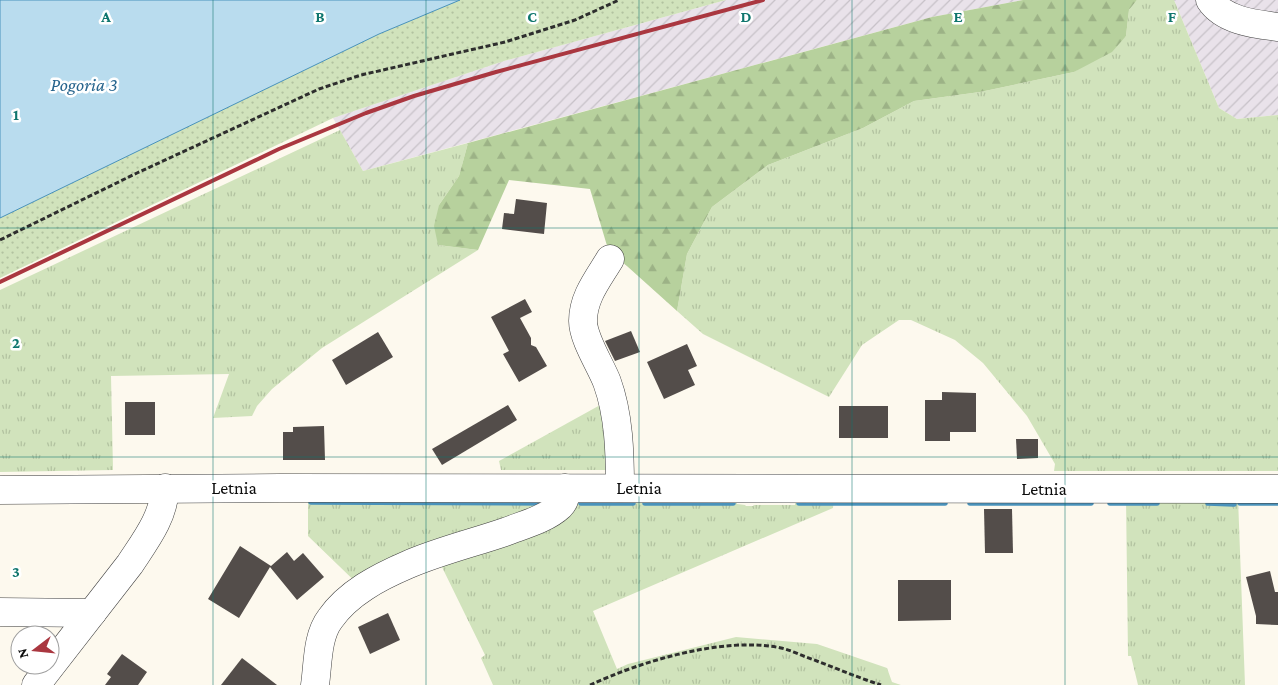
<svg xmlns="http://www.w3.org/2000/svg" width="1278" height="685" font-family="'Crimson Pro',serif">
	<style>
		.industrial { fill: url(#industrial-furrows) }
		.grass { fill: url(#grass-tufts) }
		.forest { fill: url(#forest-firs) }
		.park { fill: url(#park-dots) }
		.water { fill: #b9dcee; stroke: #4992bb }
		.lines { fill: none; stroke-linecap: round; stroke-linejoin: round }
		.stream { stroke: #4992bb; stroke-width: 5.5 }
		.building { fill: #534d4a }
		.minor-casing { stroke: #3f3f3f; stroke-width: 29 }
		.path { stroke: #2e2e2e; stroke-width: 3; stroke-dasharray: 5 2.5; stroke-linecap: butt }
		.minor { stroke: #fff; stroke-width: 28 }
		.rail { stroke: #aa3740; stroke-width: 4 }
		.grid { fill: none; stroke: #0f766e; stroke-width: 1; stroke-opacity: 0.55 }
		.labels { text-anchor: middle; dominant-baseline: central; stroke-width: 5; stroke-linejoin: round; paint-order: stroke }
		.street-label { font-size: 18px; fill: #0c0c0c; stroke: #fff }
		.water-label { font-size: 19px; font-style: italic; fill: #26648d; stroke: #fff }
		.grid-label { font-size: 16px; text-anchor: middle; font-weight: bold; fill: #0f766e; stroke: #fff; stroke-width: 5; stroke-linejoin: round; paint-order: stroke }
	</style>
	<defs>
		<pattern id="industrial-furrows" width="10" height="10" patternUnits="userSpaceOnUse" patternTransform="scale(1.25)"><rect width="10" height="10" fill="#e9e2ea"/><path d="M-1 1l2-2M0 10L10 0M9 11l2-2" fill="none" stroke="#c7c1c8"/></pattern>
		<pattern id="grass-tufts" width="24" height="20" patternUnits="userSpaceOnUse" patternTransform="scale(1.25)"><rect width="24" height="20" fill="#d1e3bc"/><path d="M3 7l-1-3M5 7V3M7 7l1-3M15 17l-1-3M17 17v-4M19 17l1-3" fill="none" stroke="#b2c2a0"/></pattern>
		<pattern id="forest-firs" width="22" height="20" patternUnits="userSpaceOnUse" patternTransform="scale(1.25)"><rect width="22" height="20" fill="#b7d19d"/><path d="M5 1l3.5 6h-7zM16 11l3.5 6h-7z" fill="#9cb286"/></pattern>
		<pattern id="park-dots" width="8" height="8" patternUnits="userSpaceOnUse" patternTransform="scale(1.25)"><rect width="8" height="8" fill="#d1e3bc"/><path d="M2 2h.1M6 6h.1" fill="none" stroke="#b2c2a0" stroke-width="1.8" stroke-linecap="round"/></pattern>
	</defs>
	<rect width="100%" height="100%" fill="#fdf9ee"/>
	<g class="industrial">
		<path d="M 726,0 L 1023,0 L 932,17 L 363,171 L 333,118 L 504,61 Z"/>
		<path d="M 1174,0 L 1278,0 L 1278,115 L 1237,119 L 1219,108 Z"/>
	</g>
	<g class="grass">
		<path d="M 1137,0 L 1174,0 L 1219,108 L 1237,119 L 1278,115 L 1278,471 L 1054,471 L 1055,464 L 1027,416 L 983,363 L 955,340 L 911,320 L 899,320 L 862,345 L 829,397 L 703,334 L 677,311 L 687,254 L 712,207 L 768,165 L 863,128 L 914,101 L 980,92 L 1074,72 L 1126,36 L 1129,10 Z"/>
		<path d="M 340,130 L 363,171 L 468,143 L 459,176 L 439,205 L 438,245 L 478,250 L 322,348 L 272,389 L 257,406 L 252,416 L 213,418 L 229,374 L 111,376 L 113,470 L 0,472 L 0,290 Z"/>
		<path d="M 602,404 L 615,470 L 501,470 L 499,461 Z"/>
		<path d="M 308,496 L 737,498 L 737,504 L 745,505 L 746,506 L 753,506 L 754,505 L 795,505 L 795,498 L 834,497 L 833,508 L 593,611 L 617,669 L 628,664 L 736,637 L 817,644 L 887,668 L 892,682 L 901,685 L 493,685 L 481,658 L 485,655 L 440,563 L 368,594 L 308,536 Z"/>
		<path d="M 1126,498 L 1238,498 L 1245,685 L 1138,685 L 1131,656 L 1128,656 Z"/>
	</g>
	<path class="forest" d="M 1023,0 L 1137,0 L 1129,10 L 1126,36 L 1112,52 L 1074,72 L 980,92 L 914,101 L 863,128 L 768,165 L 712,207 L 687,254 L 677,311 L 608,249 L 590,189 L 509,180 L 478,250 L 438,245 L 434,226 L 439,205 L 459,176 L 468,143 L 932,17 Z"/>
	<path class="park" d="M 0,0 L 726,0 L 504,61 L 333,118 L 0,278 Z"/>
	<path class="water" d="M 0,0 L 460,0 L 379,34 L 0,218 Z"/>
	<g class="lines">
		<g class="stream">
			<path d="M 311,502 L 548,503"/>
			<path d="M 581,503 L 633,503"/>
			<path d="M 645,503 L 733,503"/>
			<path d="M 799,503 L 945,503"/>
			<path d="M 970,503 L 1091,503"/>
			<path d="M 1110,503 L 1157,503"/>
			<path d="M 1208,503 L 1234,504"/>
			<path d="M 1240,503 L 1278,503"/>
		</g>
	</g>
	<g class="building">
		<path d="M 516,199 L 547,203 L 544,234 L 502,229 L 504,213 L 514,214 Z"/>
		<path d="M 525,299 L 532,312 L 520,318 L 531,338 L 531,345 L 536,347 L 547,366 L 519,382 L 503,354 L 509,351 L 491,317 Z"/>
		<path d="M 631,331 L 640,352 L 615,361 L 605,341 Z"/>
		<path d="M 378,332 L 393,357 L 346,385 L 332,360 Z"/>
		<path d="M 687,344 L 697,366 L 688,370 L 695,385 L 664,399 L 647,362 Z"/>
		<path d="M 942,392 L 976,393 L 976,432 L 950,432 L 950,441 L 925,441 L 925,400 L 942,400 Z"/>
		<rect x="125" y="402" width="30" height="33"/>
		<path d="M 508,405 L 517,420 L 442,465 L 432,449 Z"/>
		<rect x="839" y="406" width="49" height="32"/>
		<path d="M 324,426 L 325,460 L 283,460 L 283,432 L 293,432 L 293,427 Z"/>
		<path d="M 1016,439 L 1038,439 L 1038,458 L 1017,459 Z"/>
		<path d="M 984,509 L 1012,509 L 1013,553 L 985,553 Z"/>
		<path d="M 240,546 L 271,566 L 287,552 L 294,561 L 303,553 L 324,577 L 297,600 L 270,567 L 239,618 L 208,599 Z"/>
		<path d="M 1270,571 L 1275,592 L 1278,592 L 1278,625 L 1256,624 L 1256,616 L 1246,577 Z"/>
		<path d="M 898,580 L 951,580 L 951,620 L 898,621 Z"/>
		<path d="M 388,613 L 400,640 L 370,654 L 358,627 Z"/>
		<path d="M 122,654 L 147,672 L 138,685 L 105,685 L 111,677 L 107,674 Z"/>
		<path d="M 242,658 L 277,685 L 221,685 Z"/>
	</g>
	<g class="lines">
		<defs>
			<g id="minor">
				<path d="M 1210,0 C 1224,21 1255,24 1278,27"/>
				<path d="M 610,259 C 598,279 583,297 583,321 C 583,339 601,366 607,382 C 619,415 620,453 620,488"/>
				<path d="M 0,490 L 280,488 L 1278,489"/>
				<path d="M 0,612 L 92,613"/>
				<path d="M 36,685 L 130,564 C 145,541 164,517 165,488"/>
				<path d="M 315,685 C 318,664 317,636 330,619 C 348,593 379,577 407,565 C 439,551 473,543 505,532 C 523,525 546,519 560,506 C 565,501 566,494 565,488"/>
			</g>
		</defs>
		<use href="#minor" class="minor-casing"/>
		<g class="path">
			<path d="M 0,240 L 137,173 L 319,89 L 361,75 L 505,42 L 575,20 L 619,0"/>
			<path d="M 590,685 C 642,661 724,636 781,648 C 790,650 798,654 806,657 C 831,666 856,677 881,685"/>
		</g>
		<use href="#minor" class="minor"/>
		<path class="rail" d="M 0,282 L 279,149 L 366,113 L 414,96 L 496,72 L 763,0"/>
	</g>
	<path class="grid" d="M 213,0 L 213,685M 426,0 L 426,685M 639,0 L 639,685M 852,0 L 852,685M 1065,0 L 1065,685M 0,228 L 1278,228M 0,457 L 1278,457"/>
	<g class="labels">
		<g class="street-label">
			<text x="234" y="488">Letnia</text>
			<text x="639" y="488">Letnia</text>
			<text x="1044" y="489">Letnia</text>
		</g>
		<g class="water-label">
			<text x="84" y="84">Pogoria 3</text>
		</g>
	</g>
	<g class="grid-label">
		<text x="106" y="22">A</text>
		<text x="320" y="22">B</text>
		<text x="532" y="22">C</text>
		<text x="746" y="22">D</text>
		<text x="958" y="22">E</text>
		<text x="1172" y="22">F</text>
		<text x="16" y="120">1</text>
		<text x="16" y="348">2</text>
		<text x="16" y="577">3</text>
	</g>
	<g transform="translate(35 650) rotate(254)"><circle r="24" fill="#ffffff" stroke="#9e9e9e"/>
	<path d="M0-4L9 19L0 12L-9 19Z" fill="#aa3740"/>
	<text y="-8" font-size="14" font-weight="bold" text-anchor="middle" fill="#0c0c0c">N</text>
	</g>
</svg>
